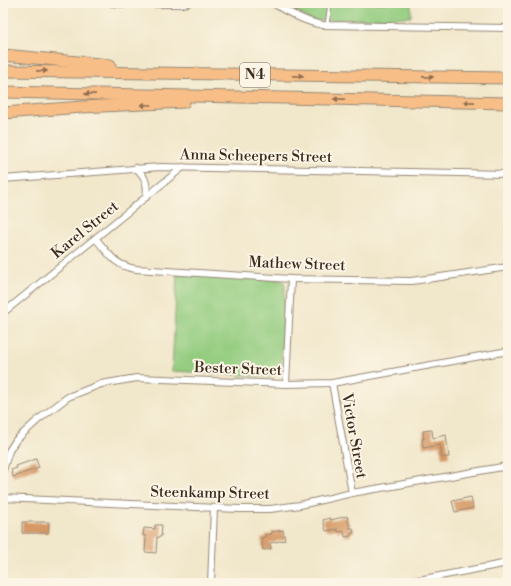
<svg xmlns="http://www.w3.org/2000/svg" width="511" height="586" font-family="'Libre Bodoni',serif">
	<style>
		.green { fill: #93cc7f; stroke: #677b4e }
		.building { fill: #d69965 }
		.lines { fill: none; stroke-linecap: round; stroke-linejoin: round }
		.service-casing { stroke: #968874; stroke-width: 5 }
		.minor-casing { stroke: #968874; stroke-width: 8 }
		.motorway-casing { stroke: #968874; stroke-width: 13 }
		.service { stroke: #fff; stroke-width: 3 }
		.minor { stroke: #fff; stroke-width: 6 }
		.motorway { stroke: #f7be87; stroke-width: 11 }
		.oneway { fill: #906d4d }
		.labels { text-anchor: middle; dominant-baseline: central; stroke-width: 4; stroke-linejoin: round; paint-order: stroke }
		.shield { fill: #fcf5e5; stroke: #75675a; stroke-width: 1 }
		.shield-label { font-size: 14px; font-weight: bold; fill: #3b2a1e }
		.street-label { font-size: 15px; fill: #3b2a1e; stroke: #fcf5e5 }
	</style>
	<rect width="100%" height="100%" fill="#fcf5e5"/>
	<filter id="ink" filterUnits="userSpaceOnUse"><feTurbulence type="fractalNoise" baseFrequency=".025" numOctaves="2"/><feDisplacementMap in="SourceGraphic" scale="8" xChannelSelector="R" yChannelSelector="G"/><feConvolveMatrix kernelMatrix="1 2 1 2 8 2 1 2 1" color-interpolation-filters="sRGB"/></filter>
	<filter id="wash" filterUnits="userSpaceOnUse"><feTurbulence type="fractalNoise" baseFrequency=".012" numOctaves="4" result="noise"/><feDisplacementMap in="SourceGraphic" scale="16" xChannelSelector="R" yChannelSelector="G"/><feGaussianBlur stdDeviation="0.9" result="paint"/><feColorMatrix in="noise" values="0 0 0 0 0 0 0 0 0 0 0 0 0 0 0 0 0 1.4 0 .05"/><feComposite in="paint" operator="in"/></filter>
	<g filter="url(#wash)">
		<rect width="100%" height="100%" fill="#f1e7cb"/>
		<g class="green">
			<path d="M 278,3 L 411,3 L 411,17 L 313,21 Z"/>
			<path d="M 177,274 L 281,280 L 284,282 L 285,287 L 281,369 C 279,375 276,376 270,377 L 172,371 Z"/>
		</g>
		<g id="blocks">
			<g class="building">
				<path d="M 432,430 L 433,438 L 446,435 L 449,457 L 442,458 L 440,445 L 423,448 L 422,439 L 424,439 L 423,431 Z"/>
				<path d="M 36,459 L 39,468 L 13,477 L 11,470 L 17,468 L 16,466 Z"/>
				<path d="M 471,497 L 473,508 L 455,512 L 452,501 Z"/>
				<path d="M 347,516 L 350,528 L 353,528 L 354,533 L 351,533 L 351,536 L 345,537 L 344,531 L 338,532 L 337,529 L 326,531 L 323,520 L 330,518 L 331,520 Z"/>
				<path d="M 22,522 L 49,522 L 48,533 L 22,533 Z"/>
				<path d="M 155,525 L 162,525 L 161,537 L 157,537 L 156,553 L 145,552 L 146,536 L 143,536 L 144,528 L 155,529 Z"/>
				<path d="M 283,530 L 285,540 L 270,543 L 271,549 L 263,550 L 261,538 L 265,537 L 265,535 L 272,534 L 271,532 Z"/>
			</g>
		</g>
	</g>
	<g filter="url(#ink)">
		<use href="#blocks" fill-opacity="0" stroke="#968874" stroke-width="1"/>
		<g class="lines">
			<defs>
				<path id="service" d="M 327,25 L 330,3"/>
				<g id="minor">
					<path d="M 112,3 L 128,4 L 183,4 L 188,3"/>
					<path d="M 273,3 C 289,13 305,22 323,25 L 508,28"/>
					<path d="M 136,168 C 146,177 148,185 146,197"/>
					<path d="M 3,179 L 160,167 L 508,174"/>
					<path d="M 96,239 C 109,254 115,266 136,269 L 291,279 L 411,281 L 434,278 L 508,267"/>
					<path d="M 3,313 L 183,167"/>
					<path d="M 332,383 L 352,493"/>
					<path d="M 286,384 L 291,279"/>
					<path d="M 3,470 L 9,451 L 16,440 L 39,419 L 68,397 L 101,384 L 137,378 L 286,384 L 332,383 L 508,351"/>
					<path d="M 3,498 L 239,509 L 270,509 L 300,505 L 352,493 L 508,466"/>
					<path d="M 211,583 L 214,508"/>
					<path d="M 403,583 L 508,563"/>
				</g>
				<g id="motorway">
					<path d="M 3,55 L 110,65"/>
					<path d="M 3,71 L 508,78"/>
					<path d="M 3,92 L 508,103"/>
					<path d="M 3,113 L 82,107 L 184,102"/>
				</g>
			</defs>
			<use href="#service" class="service-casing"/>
			<use href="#minor" class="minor-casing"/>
			<use href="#motorway" class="motorway-casing"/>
			<use href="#service" class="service"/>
			<use href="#minor" class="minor"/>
			<use href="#motorway" class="motorway"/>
		</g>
		<defs><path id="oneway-solid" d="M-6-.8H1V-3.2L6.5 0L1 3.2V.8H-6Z"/></defs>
		<g class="oneway">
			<use href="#oneway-solid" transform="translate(42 71) rotate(1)"/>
			<use href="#oneway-solid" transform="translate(298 76) rotate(1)"/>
			<use href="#oneway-solid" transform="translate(428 77) rotate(1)"/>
			<use href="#oneway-solid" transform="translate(90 94) rotate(-179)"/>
			<use href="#oneway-solid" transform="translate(339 99) rotate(-179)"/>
			<use href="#oneway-solid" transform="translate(469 102) rotate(-179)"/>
			<use href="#oneway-solid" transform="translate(146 105) rotate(178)"/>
		</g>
	</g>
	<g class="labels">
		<rect class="shield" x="240" y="63" width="30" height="24" rx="3"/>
		<g class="shield-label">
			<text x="255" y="75">N4</text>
		</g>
		<g class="street-label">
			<text transform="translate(256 156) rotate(1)">Anna Scheepers Street</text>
			<text transform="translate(85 230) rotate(-39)">Karel Street</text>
			<text transform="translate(297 264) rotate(2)">Mathew Street</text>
			<text transform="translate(238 369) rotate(2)">Bester Street</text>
			<text transform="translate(354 436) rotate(80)">Victor Street</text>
			<text transform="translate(210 493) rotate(1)">Steenkamp Street</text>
		</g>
	</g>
	<rect width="511" height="586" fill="none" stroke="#fcf5e5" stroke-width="16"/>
</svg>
